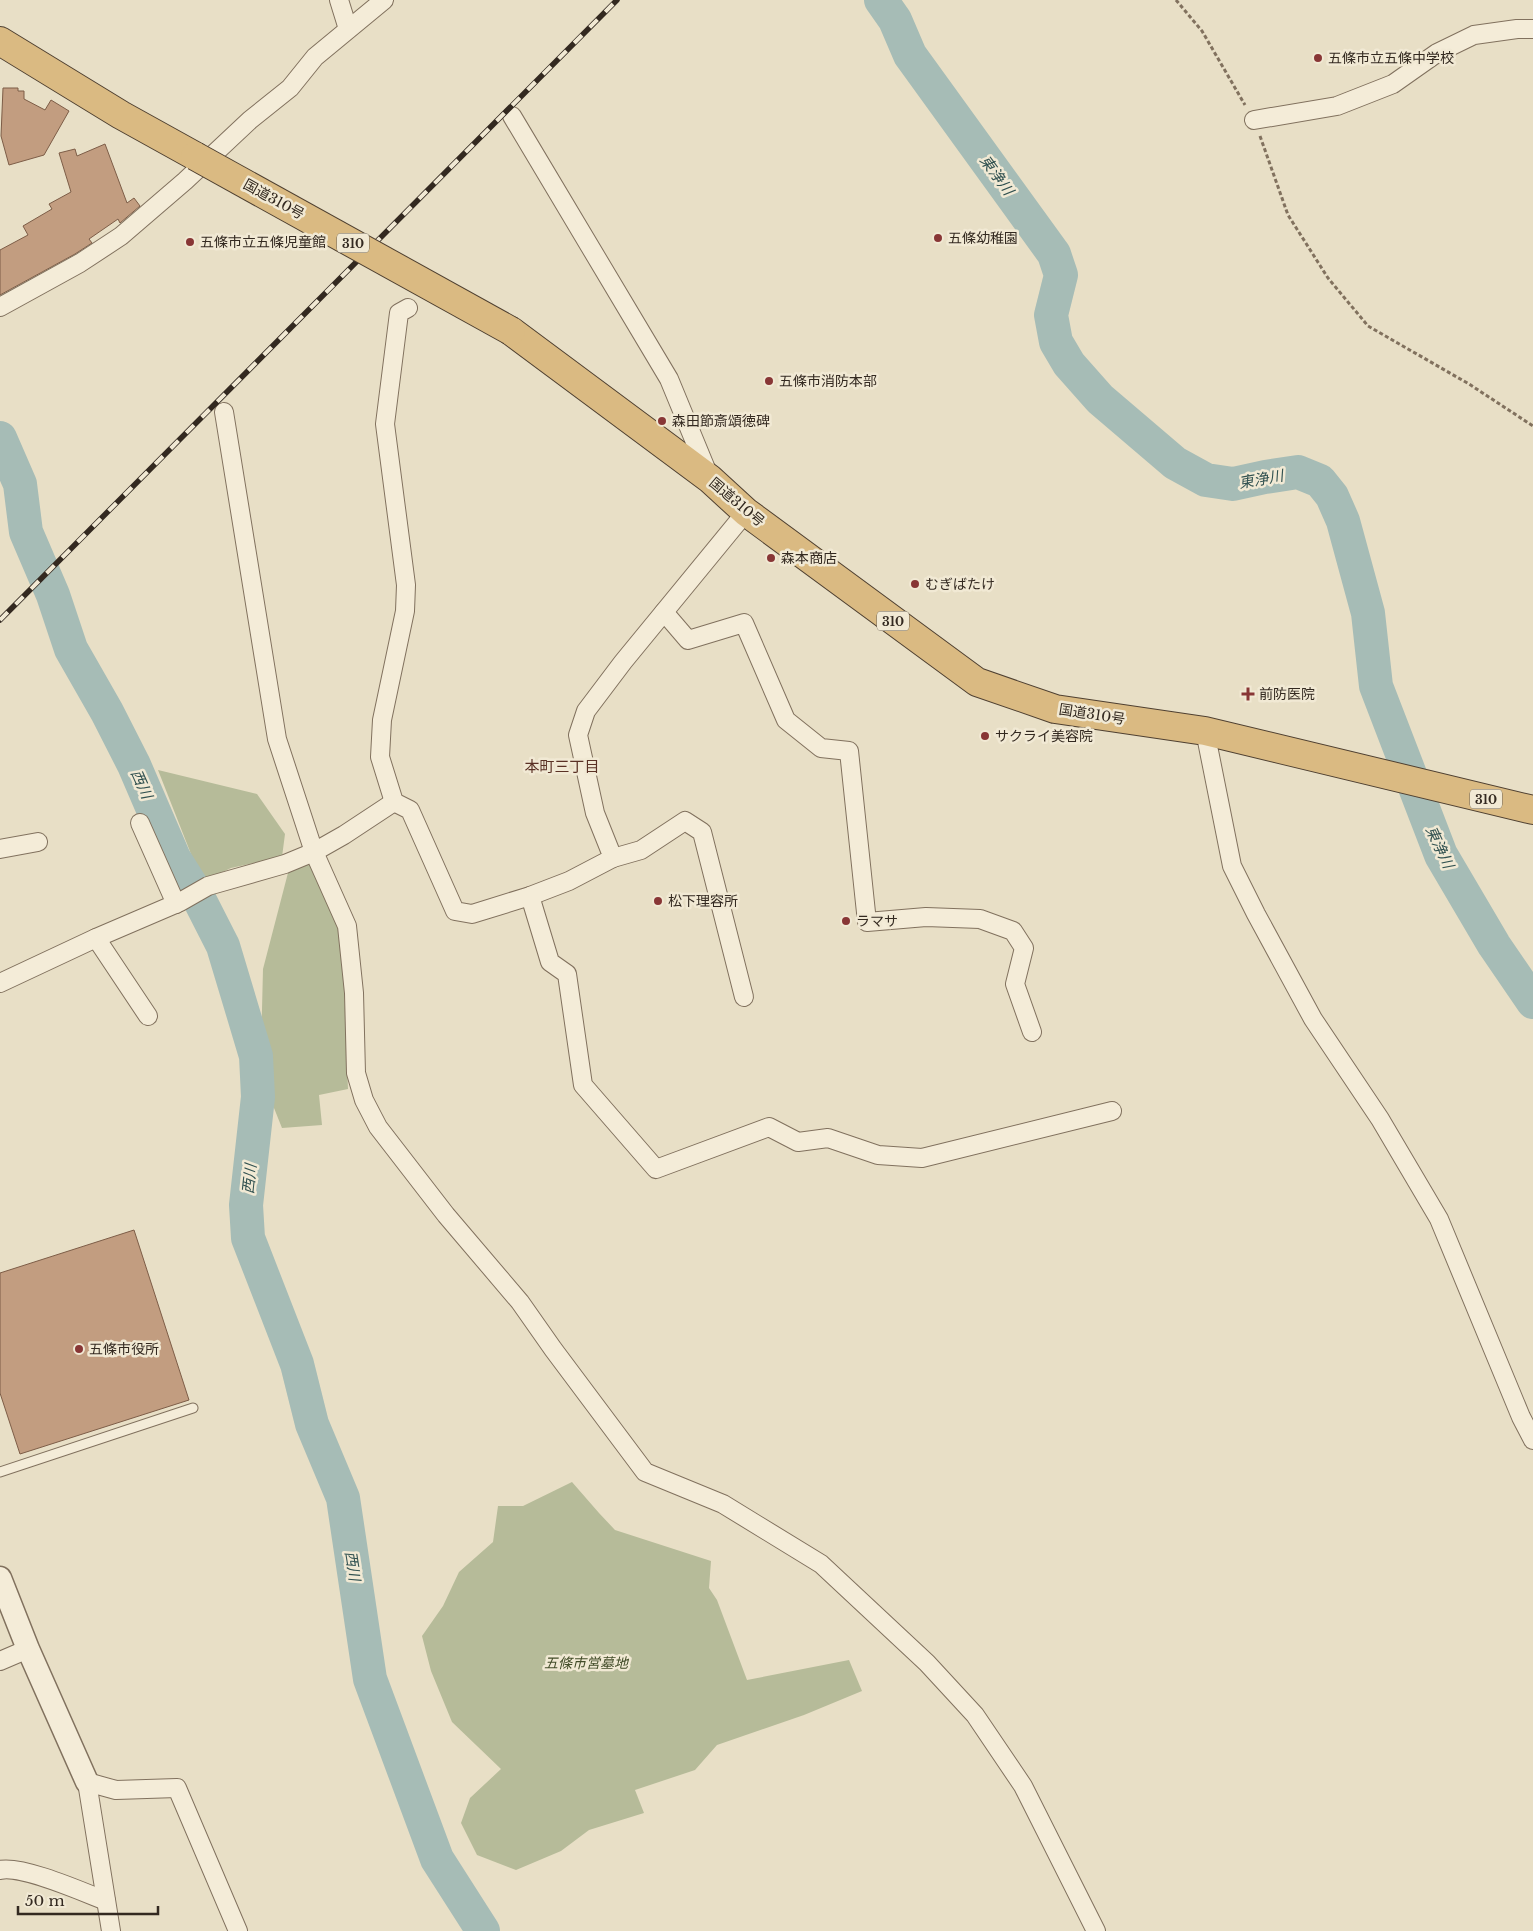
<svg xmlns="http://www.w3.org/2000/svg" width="1533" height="1931" font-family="'Libre Baskerville','Noto Sans JP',serif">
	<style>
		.cemetery { fill: #b6bb99 }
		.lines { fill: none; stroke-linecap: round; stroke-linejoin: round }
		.river { stroke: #a6bcb6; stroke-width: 34 }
		.building { fill: #c29d80; stroke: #7d5d47 }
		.service-casing { stroke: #81715e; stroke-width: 11 }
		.minor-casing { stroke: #81715e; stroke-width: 20 }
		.tertiary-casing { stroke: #81715e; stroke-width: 25 }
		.trunk-casing { stroke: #4f4031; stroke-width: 30 }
		.path { stroke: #81715e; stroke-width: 3; stroke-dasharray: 4 2.5; stroke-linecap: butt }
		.service { stroke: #f4ecd8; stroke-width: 9 }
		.minor { stroke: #f4ecd8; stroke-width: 18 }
		.tertiary { stroke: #f4ecd8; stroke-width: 22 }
		.trunk { stroke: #daba82; stroke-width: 28 }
		.rail-casing { stroke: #332920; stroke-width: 5.5 }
		.rail { stroke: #f1e9d4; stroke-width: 4; stroke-dasharray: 11; stroke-linecap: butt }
		.trunk-bridge-casing { stroke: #4f4031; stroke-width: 30; stroke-linecap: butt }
		.trunk-bridge { stroke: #daba82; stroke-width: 28 }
		.poi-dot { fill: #883635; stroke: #f1e9d4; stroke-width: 2 }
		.labels { text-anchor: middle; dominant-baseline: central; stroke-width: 5; stroke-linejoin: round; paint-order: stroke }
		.shield { fill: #f1e9d4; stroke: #6c6356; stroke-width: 1 }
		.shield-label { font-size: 12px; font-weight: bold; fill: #332920 }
		.poi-label { font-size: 14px; fill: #332920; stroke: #f1e9d4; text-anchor: start }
		.street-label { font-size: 14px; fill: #332920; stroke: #f1e9d4 }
		.park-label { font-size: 14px; font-style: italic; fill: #434d29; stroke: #f1e9d4 }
		.water-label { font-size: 15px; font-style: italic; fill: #315150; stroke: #f1e9d4 }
		.neighbourhood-label { font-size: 15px; fill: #5a3125; stroke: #f1e9d4 }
	</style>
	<rect width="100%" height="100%" fill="#e8dfc6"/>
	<g class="cemetery">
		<path d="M 158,770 L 257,794 L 285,834 L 282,857 L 231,868 L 202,882 Z"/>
		<path d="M 312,863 L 338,929 L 344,982 L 348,1089 L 319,1095 L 322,1125 L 282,1128 L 272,1103 L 261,1050 L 263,969 L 289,869 Z"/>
		<path d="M 572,1482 L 599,1513 L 615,1530 L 711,1561 L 709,1588 L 717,1600 L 747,1680 L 849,1660 L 862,1691 L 804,1715 L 717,1745 L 695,1770 L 635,1790 L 644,1813 L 589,1830 L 561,1851 L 516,1870 L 477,1855 L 461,1823 L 470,1798 L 501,1769 L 452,1722 L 431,1671 L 422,1636 L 443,1606 L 459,1572 L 493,1542 L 498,1506 L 523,1506 Z"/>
	</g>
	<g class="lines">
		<g class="river">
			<path d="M 881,0 L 895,20 L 910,55 L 1054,254 L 1061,275 L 1051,315 L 1056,342 L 1069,364 L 1100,399 L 1175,463 L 1206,480 L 1233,484 L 1265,477 L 1298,472 L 1320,481 L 1332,496 L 1343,521 L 1368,613 L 1376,686 L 1441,855 L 1494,945 L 1533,1002"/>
			<path d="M 0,438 L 20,484 L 26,532 L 53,595 L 71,649 L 107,712 L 134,765 L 174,858 L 196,893 L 223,946 L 256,1056 L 258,1097 L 246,1205 L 248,1238 L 297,1364 L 312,1424 L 343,1498 L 370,1679 L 437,1859 L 483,1931"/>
		</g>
	</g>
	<g class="building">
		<path d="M 3,88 L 18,88 L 18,91 L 24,91 L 24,99 L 45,110 L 51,100 L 69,111 L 44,155 L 9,165 L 1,136 Z"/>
		<path d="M 105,144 L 127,203 L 134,198 L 140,206 L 120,223 L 118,219 L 89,239 L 92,243 L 75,254 L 0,295 L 0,250 L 28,235 L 23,226 L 52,209 L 49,204 L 71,192 L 59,153 L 75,149 L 77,156 Z"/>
		<path d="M 134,1230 L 189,1400 L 20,1454 L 0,1393 L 0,1273 Z"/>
	</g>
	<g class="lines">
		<defs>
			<path id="service" d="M 0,1472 L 193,1408"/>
			<g id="minor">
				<path d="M 339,0 L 348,29"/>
				<path d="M 512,116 L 669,379 L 709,476"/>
				<path d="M 1254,120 L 1337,106 L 1393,84 L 1437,53 L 1474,35 L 1517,29 L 1533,29"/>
				<path d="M 0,307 L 80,263 L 121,236 L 185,181 L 250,120 L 290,88 L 315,57 L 384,0"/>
				<path d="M 408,308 L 399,313 L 385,424 L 406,585 L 405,611 L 382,720 L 380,757 L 394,802 L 410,810 L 455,911 L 472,914 L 530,896 L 569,881 L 613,858 L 595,813 L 578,735 L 586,711 L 623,662 L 746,512"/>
				<path d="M 224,412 L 277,739 L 314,852 L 347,926 L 354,993 L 356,1073 L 364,1100 L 378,1127 L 446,1215 L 520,1302 L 553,1349 L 645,1472 L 723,1504 L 821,1564 L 927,1663 L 975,1715 L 1023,1786 L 1096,1931"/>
				<path d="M 664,612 L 688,640 L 744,623 L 786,720 L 821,748 L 849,751 L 867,922 L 926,917 L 980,919 L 1013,931 L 1024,948 L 1015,984 L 1032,1032"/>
				<path d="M 1205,731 L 1232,866 L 1256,914 L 1313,1019 L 1380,1119 L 1439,1219 L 1521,1417 L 1533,1440"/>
				<path d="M 140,823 L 176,904"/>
				<path d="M 0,849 L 38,842"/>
				<path d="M 613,858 L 641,850 L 685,821 L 702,832 L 744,997"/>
				<path d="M 530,896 L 550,962 L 567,974 L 583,1085 L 656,1169 L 769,1127 L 798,1142 L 828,1138 L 878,1155 L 922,1158 L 1112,1111"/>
				<path d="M 96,938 L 148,1016"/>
				<path d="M 0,983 L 96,938 L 180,902 L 208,886 L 285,864 L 314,852 L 344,835 L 394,802"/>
				<path d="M 0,1661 L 28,1649"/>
				<path d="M 0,1870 C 22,1865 83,1892 106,1901"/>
				<path d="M 111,1931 L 87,1782 L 116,1790 L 177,1788 L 238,1931"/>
			</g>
			<path id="tertiary" d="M 0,1578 L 28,1649 L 87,1782"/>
			<g id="trunk">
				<path d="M 0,41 L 121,115 L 195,156"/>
				<path d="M 511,331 L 710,479 L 746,512 L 977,682 L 1055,709 L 1205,731 L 1533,810"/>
			</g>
		</defs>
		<use href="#service" class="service-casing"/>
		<use href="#minor" class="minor-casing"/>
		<use href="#tertiary" class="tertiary-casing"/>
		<use href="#trunk" class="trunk-casing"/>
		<g class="path">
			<path d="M 1176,0 L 1202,31 L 1245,105"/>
			<path d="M 1260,136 L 1288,215 L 1328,278 L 1368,326 L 1469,384 L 1533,426"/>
		</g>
		<use href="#service" class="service"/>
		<use href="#minor" class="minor"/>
		<use href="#tertiary" class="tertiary"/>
		<use href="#trunk" class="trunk"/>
		<defs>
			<path id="rail" d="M 0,620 L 617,0"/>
		</defs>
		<use href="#rail" class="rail-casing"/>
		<use href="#rail" class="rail"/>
		<defs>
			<path id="trunk-bridge" d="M 195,156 L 511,331"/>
		</defs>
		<use href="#trunk-bridge" class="trunk-bridge-casing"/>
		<use href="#trunk-bridge" class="trunk-bridge"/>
	</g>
	<g class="poi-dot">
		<circle cx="1318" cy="58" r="5"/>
		<circle cx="938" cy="238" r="5"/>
		<circle cx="190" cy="242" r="5"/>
		<circle cx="769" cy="381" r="5"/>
		<circle cx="662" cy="421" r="5"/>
		<circle cx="771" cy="558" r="5"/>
		<circle cx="915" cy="584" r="5"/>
		<path d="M1245.5 686.5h5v5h5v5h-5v5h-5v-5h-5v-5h5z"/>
		<circle cx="985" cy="736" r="5"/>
		<circle cx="658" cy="901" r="5"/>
		<circle cx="846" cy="921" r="5"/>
		<circle cx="79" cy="1349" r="5"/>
	</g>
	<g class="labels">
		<g class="shield">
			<rect x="337" y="233.5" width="32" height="19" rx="4"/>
			<rect x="877" y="611.5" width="32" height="19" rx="4"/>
			<rect x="1470" y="789.5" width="32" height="19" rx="4"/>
		</g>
		<g class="shield-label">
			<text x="353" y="243">310</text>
			<text x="893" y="621">310</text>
			<text x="1486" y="799">310</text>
		</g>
		<g class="poi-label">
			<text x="1328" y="58">五條市立五條中学校</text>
			<text x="948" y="238">五條幼稚園</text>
			<text x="200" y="242">五條市立五條児童館</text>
			<text x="779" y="381">五條市消防本部</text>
			<text x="672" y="421">森田節斎頌徳碑</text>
			<text x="781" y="558">森本商店</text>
			<text x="925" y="584">むぎばたけ</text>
			<text x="1259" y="694">前防医院</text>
			<text x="995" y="736">サクライ美容院</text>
			<text x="668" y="901">松下理容所</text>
			<text x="856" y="921">ラマサ</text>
			<text x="89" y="1349">五條市役所</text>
		</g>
		<g class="street-label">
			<text transform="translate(274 199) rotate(29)">国道310号</text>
			<text transform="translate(737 502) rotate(40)">国道310号</text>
			<text transform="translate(1092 714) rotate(9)">国道310号</text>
		</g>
		<g class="park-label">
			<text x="586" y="1663">五條市営墓地</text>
		</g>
		<g class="water-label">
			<text transform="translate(997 175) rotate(54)">東浄川</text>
			<text transform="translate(1261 479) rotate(-10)">東浄川</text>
			<text transform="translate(142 784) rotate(66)">西川</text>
			<text transform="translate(1440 847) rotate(65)">東浄川</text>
			<text transform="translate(249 1179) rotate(-84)">西川</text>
			<text transform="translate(353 1566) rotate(81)">西川</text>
		</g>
		<g class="neighbourhood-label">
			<text x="562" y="766">本町三丁目</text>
		</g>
	</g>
	<path d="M18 1906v8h140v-8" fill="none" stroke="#332920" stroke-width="2.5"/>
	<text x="25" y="1906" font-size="15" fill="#332920" stroke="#f1e9d4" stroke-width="4" paint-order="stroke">50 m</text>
</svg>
